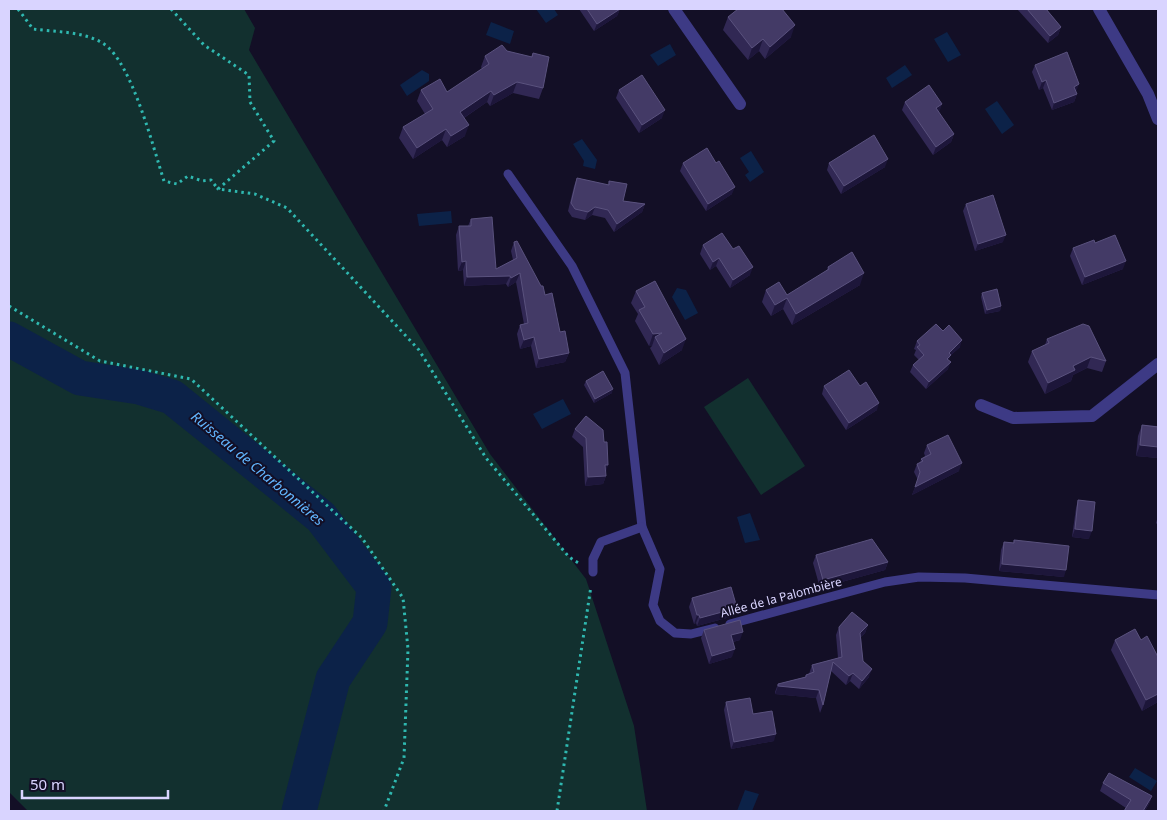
<svg xmlns="http://www.w3.org/2000/svg" width="1167" height="820" font-family="'Noto Sans',sans-serif">
	<style>
		.green { fill: #12302f }
		.water { fill: #0c2248 }
		.lines { fill: none; stroke-linecap: round; stroke-linejoin: round }
		.river { stroke: #0c2248; stroke-width: 35 }
		.path { stroke: #2fb8b0; stroke-width: 3; stroke-dasharray: 2.5 4; stroke-linecap: butt }
		.lane { stroke: #3d3a85; stroke-width: 9 }
		.street { stroke: #3d3a85; stroke-width: 12 }
		.wall { fill: #312854 }
		.shaded-wall { fill: #1d163a }
		.building { fill: #433a66; stroke: #5a527e }
		.labels { text-anchor: middle; dominant-baseline: central; stroke-width: 4; stroke-linejoin: round; paint-order: stroke }
		.street-label { font-size: 12px; fill: #d9d4ff; stroke: #130f26 }
		.water-label { font-size: 14px; font-style: italic; fill: #62b6ff; stroke: #130f26 }
	</style>
	<rect width="100%" height="100%" fill="#130f26"/>
	<g class="green">
		<path d="M 9,9 L 244,9 L 255,28 L 249,50 L 490,454 L 586,579 L 634,726 L 647,811 L 28,811 L 9,792 Z"/>
		<path d="M 748,378 L 805,466 L 761,495 L 704,407 Z"/>
	</g>
	<g class="water">
		<path d="M 536,9 L 554,9 L 558,15 L 546,23 Z"/>
		<path d="M 491,22 L 514,31 L 510,44 L 486,35 Z"/>
		<path d="M 947,32 L 961,55 L 948,62 L 934,39 Z"/>
		<path d="M 670,44 L 676,55 L 658,66 L 650,55 Z"/>
		<path d="M 905,65 L 912,75 L 892,88 L 886,78 Z"/>
		<path d="M 422,70 L 429,74 L 429,81 L 407,96 L 400,85 Z"/>
		<path d="M 997,101 L 1014,125 L 1002,134 L 985,109 Z"/>
		<path d="M 582,139 L 597,160 L 595,169 L 583,166 L 584,161 L 573,144 Z"/>
		<path d="M 751,151 L 764,172 L 750,182 L 745,175 L 749,172 L 740,158 Z"/>
		<path d="M 451,211 L 452,223 L 419,226 L 417,214 Z"/>
		<path d="M 677,288 L 686,290 L 698,313 L 685,320 L 672,297 Z"/>
		<path d="M 563,399 L 571,414 L 542,429 L 533,414 Z"/>
		<path d="M 750,513 L 760,540 L 745,543 L 737,517 Z"/>
		<path d="M 1135,768 L 1157,781 L 1151,791 L 1129,777 Z"/>
		<path d="M 745,790 L 759,794 L 752,811 L 737,811 Z"/>
	</g>
	<g class="lines">
		<path class="river" d="M 9,339 L 80,378 L 139,387 L 172,397 L 321,517 L 374,587 L 370,623 L 333,679 L 299,811"/>
		<g class="path">
			<path d="M 18,9 L 33,29 C 55,32 84,31 104,44 C 132,63 153,147 164,181 L 177,184 L 188,176 L 202,181 L 211,180 L 218,189"/>
			<path d="M 171,9 L 204,45 L 249,75 L 250,102 L 274,141 L 218,189 L 255,194 L 287,208 L 419,350 L 486,458 L 569,557 L 580,564"/>
			<path d="M 9,306 L 100,361 L 191,379 L 362,538 L 403,598 L 408,649 L 404,758 L 384,811"/>
			<path d="M 557,811 L 591,586"/>
		</g>
		<g class="lane">
			<path d="M 508,174 L 572,266 L 625,373 L 642,527 L 660,569 L 653,605 L 660,621 L 675,633 L 691,634 L 715,628"/>
			<path d="M 593,572 L 593,559 L 601,542 L 642,527"/>
			<path d="M 730,624 L 885,582 L 919,577 L 965,578 L 1158,595"/>
		</g>
		<g class="street">
			<path d="M 674,9 L 740,104"/>
			<path d="M 1099,9 L 1148,94 L 1158,119"/>
			<path d="M 981,405 L 1013,418 L 1092,416 L 1158,364"/>
		</g>
	</g>
	<g class="wall">
		<path d="M 579,9 L 620,9 L 617,16 L 594,31 Z"/>
		<path d="M 1017,9 L 1046,9 L 1061,27 L 1058,35 L 1048,43 Z"/>
		<path d="M 728,17 L 791,37 L 765,59 L 759,51 L 748,60 L 723,30 Z"/>
		<path d="M 507,51 L 531,57 L 533,53 L 543,88 L 539,99 L 513,93 L 490,106 L 487,102 L 464,118 L 465,136 L 447,147 L 442,140 L 413,159 L 399,138 L 403,127 L 425,114 L 417,101 L 421,90 L 447,92 L 482,69 L 481,67 L 485,56 Z"/>
		<path d="M 1035,65 L 1076,92 L 1077,94 L 1074,102 L 1052,110 L 1043,88 L 1039,90 L 1032,72 Z"/>
		<path d="M 619,90 L 662,118 L 639,133 L 616,98 Z"/>
		<path d="M 905,102 L 954,134 L 951,142 L 933,155 L 902,110 Z"/>
		<path d="M 683,163 L 732,194 L 706,211 L 680,171 Z"/>
		<path d="M 829,163 L 885,167 L 841,194 L 827,170 Z"/>
		<path d="M 577,178 L 608,185 L 609,181 L 623,201 L 645,204 L 642,212 L 614,232 L 605,218 L 592,215 L 585,220 L 572,217 L 568,211 L 574,186 Z"/>
		<path d="M 966,204 L 1003,242 L 975,251 L 963,211 Z"/>
		<path d="M 471,219 L 496,269 L 513,260 L 511,251 L 514,242 L 545,295 L 569,353 L 565,362 L 536,368 L 531,346 L 520,349 L 517,334 L 520,325 L 524,324 L 516,282 L 508,287 L 506,284 L 464,286 L 463,270 L 458,271 L 456,235 L 459,226 L 468,226 Z"/>
		<path d="M 1095,243 L 1123,269 L 1082,285 L 1070,256 L 1073,248 Z"/>
		<path d="M 703,245 L 750,275 L 730,288 L 716,266 L 710,270 L 700,254 Z"/>
		<path d="M 828,267 L 860,285 L 792,325 L 783,309 L 771,316 L 762,302 L 766,290 L 787,295 L 826,272 Z"/>
		<path d="M 636,291 L 682,350 L 659,365 L 650,348 L 652,346 L 649,346 L 635,321 L 638,314 L 631,303 Z"/>
		<path d="M 982,293 L 1001,306 L 1000,311 L 985,314 L 981,297 Z"/>
		<path d="M 1047,339 L 1106,361 L 1102,372 L 1087,368 L 1073,375 L 1071,381 L 1045,394 L 1028,362 L 1032,351 L 1045,345 Z"/>
		<path d="M 917,341 L 960,347 L 950,356 L 949,360 L 948,369 L 926,389 L 910,372 L 913,365 L 919,360 L 914,355 L 916,350 L 914,349 Z"/>
		<path d="M 586,381 L 612,393 L 594,403 L 584,385 Z"/>
		<path d="M 824,386 L 877,410 L 846,430 L 822,394 Z"/>
		<path d="M 586,416 L 606,476 L 603,484 L 585,486 L 583,447 L 572,437 L 575,429 Z"/>
		<path d="M 1158,416 L 1158,458 L 1136,456 L 1138,436 L 1142,425 L 1157,426 Z"/>
		<path d="M 927,445 L 959,471 L 912,495 L 918,480 L 914,472 L 917,464 L 920,463 L 921,459 L 925,456 L 924,453 Z"/>
		<path d="M 1078,500 L 1089,539 L 1072,537 L 1076,508 Z"/>
		<path d="M 1158,516 L 1158,525 L 1156,523 Z"/>
		<path d="M 1014,540 L 1064,577 L 999,571 L 1001,550 L 1004,542 L 1013,543 Z"/>
		<path d="M 816,555 L 888,562 L 885,570 L 820,588 L 813,563 Z"/>
		<path d="M 692,598 L 734,616 L 697,626 L 696,623 L 694,624 L 689,607 Z"/>
		<path d="M 868,625 L 865,633 L 861,637 L 863,661 L 869,677 L 859,689 L 850,681 L 846,685 L 831,671 L 823,705 L 820,713 L 816,698 L 775,694 L 775,692 L 778,684 L 805,677 L 806,675 L 809,674 L 812,665 L 838,658 L 836,635 L 839,627 Z"/>
		<path d="M 704,630 L 740,640 L 733,642 L 732,657 L 709,664 L 701,638 Z"/>
		<path d="M 1115,640 L 1141,640 L 1158,657 L 1158,702 L 1142,711 L 1111,650 Z"/>
		<path d="M 726,702 L 753,714 L 774,741 L 731,749 L 724,710 Z"/>
		<path d="M 1103,783 L 1152,796 L 1149,804 L 1145,811 L 1124,811 L 1126,808 L 1100,791 Z"/>
	</g>
	<g class="shaded-wall">
		<path d="M 620,9 L 617,16 L 594,31 L 597,24 Z"/>
		<path d="M 795,25 L 791,37 L 765,59 L 770,47 Z"/>
		<path d="M 1061,27 L 1058,35 L 1048,43 L 1050,36 Z"/>
		<path d="M 763,39 L 759,51 L 748,60 L 752,48 Z"/>
		<path d="M 1046,80 L 1043,88 L 1039,90 L 1042,82 Z"/>
		<path d="M 517,82 L 513,93 L 490,106 L 494,95 Z"/>
		<path d="M 1079,84 L 1076,92 L 1071,94 L 1074,87 Z"/>
		<path d="M 491,91 L 487,102 L 456,123 L 460,112 Z"/>
		<path d="M 1077,94 L 1074,102 L 1052,110 L 1054,103 Z"/>
		<path d="M 942,104 L 939,113 L 936,108 Z"/>
		<path d="M 665,110 L 662,118 L 639,133 L 642,125 Z"/>
		<path d="M 469,125 L 465,136 L 447,147 L 451,136 Z"/>
		<path d="M 446,129 L 442,140 L 413,159 L 417,148 Z"/>
		<path d="M 954,134 L 951,142 L 933,155 L 936,147 Z"/>
		<path d="M 888,159 L 885,167 L 841,194 L 844,186 Z"/>
		<path d="M 735,187 L 732,194 L 706,211 L 708,204 Z"/>
		<path d="M 645,204 L 642,212 L 614,232 L 617,224 Z"/>
		<path d="M 595,207 L 592,215 L 585,220 L 588,212 Z"/>
		<path d="M 1006,235 L 1003,242 L 975,251 L 978,244 Z"/>
		<path d="M 719,258 L 716,266 L 710,270 L 713,262 Z"/>
		<path d="M 466,261 L 463,270 L 458,271 L 462,262 Z"/>
		<path d="M 1126,261 L 1123,269 L 1082,285 L 1085,277 Z"/>
		<path d="M 753,267 L 750,275 L 730,288 L 733,280 Z"/>
		<path d="M 520,273 L 516,282 L 508,287 L 511,278 Z"/>
		<path d="M 864,273 L 860,285 L 792,325 L 796,314 Z"/>
		<path d="M 510,276 L 506,284 L 464,286 L 467,277 Z"/>
		<path d="M 787,298 L 783,309 L 771,316 L 775,305 Z"/>
		<path d="M 1001,306 L 1000,311 L 985,314 L 987,310 Z"/>
		<path d="M 662,333 L 655,337 L 652,346 L 649,346 L 653,334 Z"/>
		<path d="M 534,337 L 531,346 L 520,349 L 524,340 Z"/>
		<path d="M 686,339 L 682,350 L 659,365 L 664,353 Z"/>
		<path d="M 962,340 L 960,347 L 950,356 L 948,363 L 945,366 L 949,353 Z"/>
		<path d="M 569,353 L 565,362 L 536,368 L 539,359 Z"/>
		<path d="M 1091,357 L 1087,368 L 1073,375 L 1071,381 L 1045,394 L 1048,383 L 1073,366 Z"/>
		<path d="M 951,362 L 948,369 L 926,389 L 929,382 Z"/>
		<path d="M 613,389 L 612,393 L 594,403 L 595,399 Z"/>
		<path d="M 879,403 L 877,410 L 846,430 L 849,423 Z"/>
		<path d="M 1140,445 L 1158,447 L 1158,458 L 1136,456 Z"/>
		<path d="M 962,463 L 959,471 L 912,495 L 915,487 Z"/>
		<path d="M 605,465 L 608,465 L 606,473 Z"/>
		<path d="M 606,476 L 603,484 L 585,486 L 588,477 Z"/>
		<path d="M 1075,529 L 1092,531 L 1089,539 L 1072,537 Z"/>
		<path d="M 888,562 L 885,570 L 820,588 L 823,580 Z"/>
		<path d="M 1002,564 L 1066,570 L 1064,577 L 999,571 Z"/>
		<path d="M 737,608 L 734,616 L 697,626 L 700,618 Z"/>
		<path d="M 697,615 L 699,615 L 696,623 L 694,624 Z"/>
		<path d="M 868,625 L 865,633 L 857,641 L 860,633 Z"/>
		<path d="M 743,632 L 740,640 L 728,643 L 731,635 Z"/>
		<path d="M 735,649 L 732,657 L 709,664 L 712,656 Z"/>
		<path d="M 872,669 L 869,677 L 859,689 L 862,681 Z"/>
		<path d="M 853,673 L 850,681 L 846,685 L 849,676 Z"/>
		<path d="M 778,686 L 819,690 L 816,698 L 775,694 Z"/>
		<path d="M 1158,694 L 1158,702 L 1142,711 L 1146,700 Z"/>
		<path d="M 776,734 L 774,741 L 731,749 L 734,742 Z"/>
		<path d="M 1152,796 L 1149,804 L 1145,811 L 1143,811 Z"/>
	</g>
	<g class="building">
		<path d="M 587,9 L 620,9 L 597,24 Z"/>
		<path d="M 738,9 L 782,9 L 795,25 L 770,47 L 763,39 L 752,48 L 728,17 Z"/>
		<path d="M 1027,9 L 1046,9 L 1061,27 L 1050,36 Z"/>
		<path d="M 502,45 L 507,51 L 532,57 L 533,53 L 549,57 L 543,88 L 517,82 L 494,95 L 491,91 L 460,112 L 469,125 L 451,136 L 446,129 L 417,148 L 403,127 L 433,109 L 421,90 L 440,79 L 447,92 L 489,64 L 485,56 Z"/>
		<path d="M 1067,52 L 1079,84 L 1074,87 L 1077,94 L 1054,103 L 1046,80 L 1042,82 L 1035,65 Z"/>
		<path d="M 642,75 L 665,110 L 642,125 L 619,90 Z"/>
		<path d="M 929,85 L 942,104 L 936,108 L 954,134 L 936,147 L 905,102 Z"/>
		<path d="M 874,135 L 888,159 L 844,186 L 829,163 Z"/>
		<path d="M 707,148 L 716,163 L 719,161 L 735,187 L 708,204 L 683,163 Z"/>
		<path d="M 577,178 L 609,185 L 609,181 L 627,184 L 623,201 L 645,204 L 617,224 L 608,210 L 595,207 L 588,212 L 575,209 L 571,203 Z"/>
		<path d="M 993,195 L 1006,235 L 978,244 L 966,204 Z"/>
		<path d="M 492,217 L 496,269 L 517,258 L 514,242 L 517,241 L 541,286 L 543,286 L 545,295 L 552,293 L 560,332 L 565,331 L 569,353 L 539,359 L 534,337 L 524,340 L 520,325 L 528,323 L 520,273 L 511,278 L 510,276 L 467,277 L 466,261 L 462,262 L 459,226 L 471,226 L 471,219 Z"/>
		<path d="M 722,233 L 733,249 L 739,246 L 753,267 L 733,280 L 719,258 L 713,262 L 703,245 Z"/>
		<path d="M 1115,235 L 1126,261 L 1085,277 L 1073,248 L 1094,240 L 1095,243 Z"/>
		<path d="M 852,252 L 864,273 L 796,314 L 787,298 L 775,305 L 766,290 L 779,282 L 787,295 L 829,269 L 828,267 Z"/>
		<path d="M 655,281 L 686,339 L 664,353 L 655,337 L 662,333 L 653,334 L 639,310 L 645,307 L 636,291 Z"/>
		<path d="M 997,289 L 1001,306 L 987,310 L 982,293 Z"/>
		<path d="M 936,324 L 943,331 L 949,325 L 962,340 L 949,353 L 951,355 L 947,359 L 951,362 L 929,382 L 913,365 L 924,355 L 917,347 L 920,345 L 917,341 Z"/>
		<path d="M 1083,324 L 1089,326 L 1106,361 L 1091,357 L 1073,366 L 1075,370 L 1048,383 L 1032,351 L 1049,343 L 1047,339 Z"/>
		<path d="M 849,370 L 860,386 L 866,382 L 879,403 L 849,423 L 824,386 Z"/>
		<path d="M 603,371 L 613,389 L 595,399 L 586,381 Z"/>
		<path d="M 586,416 L 603,430 L 604,442 L 607,442 L 608,465 L 605,465 L 606,476 L 588,477 L 586,438 L 575,429 Z"/>
		<path d="M 1142,425 L 1158,427 L 1158,447 L 1140,445 Z"/>
		<path d="M 948,435 L 962,463 L 915,487 L 920,472 L 917,464 L 923,461 L 921,459 L 931,454 L 927,445 Z"/>
		<path d="M 1078,500 L 1095,502 L 1092,531 L 1075,529 Z"/>
		<path d="M 872,539 L 888,562 L 823,580 L 816,555 Z"/>
		<path d="M 1014,540 L 1069,546 L 1066,570 L 1002,564 L 1004,542 L 1014,543 Z"/>
		<path d="M 731,587 L 737,608 L 700,618 L 699,615 L 697,615 L 692,598 Z"/>
		<path d="M 852,612 L 868,625 L 860,633 L 863,661 L 872,669 L 862,681 L 853,673 L 849,676 L 833,662 L 823,705 L 819,690 L 778,686 L 778,684 L 806,677 L 806,675 L 814,672 L 812,665 L 842,657 L 839,627 Z"/>
		<path d="M 740,620 L 743,632 L 731,635 L 735,649 L 712,656 L 704,630 Z"/>
		<path d="M 1135,629 L 1141,640 L 1147,636 L 1158,657 L 1158,694 L 1146,700 L 1115,640 Z"/>
		<path d="M 750,698 L 753,714 L 772,711 L 776,734 L 734,742 L 726,702 Z"/>
		<path d="M 1109,773 L 1152,796 L 1143,811 L 1124,811 L 1131,800 L 1103,783 Z"/>
	</g>
	<g class="labels">
		<g class="street-label">
			<text transform="translate(781 597) rotate(-15)">Allée de la Palombière</text>
		</g>
		<g class="water-label">
			<text transform="translate(258 468) rotate(40)">Ruisseau de Charbonnières</text>
		</g>
	</g>
	<rect width="1167" height="820" fill="none" stroke="#d9d4ff" stroke-width="20"/>
	<path d="M22 790v8h146v-8" fill="none" stroke="#d9d4ff" stroke-width="2.5"/>
	<text x="30" y="790" font-size="15" fill="#d9d4ff" stroke="#130f26" stroke-width="4" paint-order="stroke">50 m</text>
</svg>
